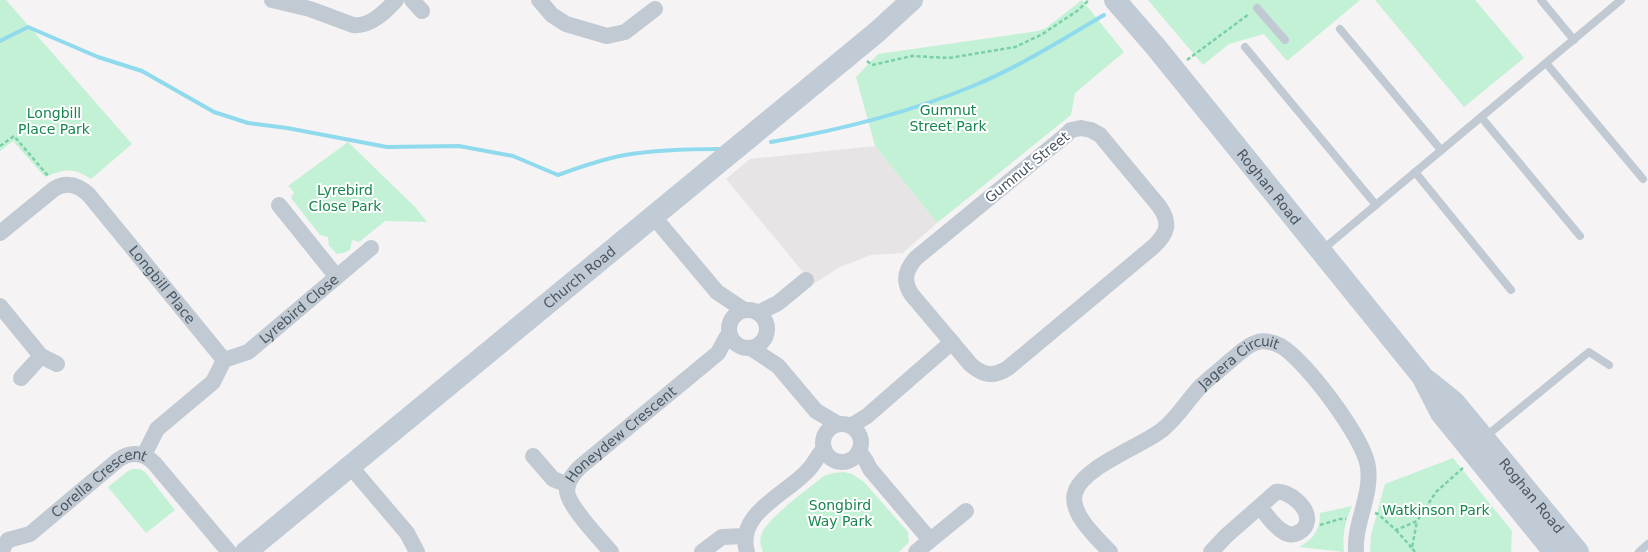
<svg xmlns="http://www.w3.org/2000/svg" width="1648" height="552" font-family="'DejaVu Sans',sans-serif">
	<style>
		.education { fill: #e6e4e5 }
		.green { fill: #c3f1d5 }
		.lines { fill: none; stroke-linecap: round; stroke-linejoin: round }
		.stream { stroke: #90daee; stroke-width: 4 }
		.path { stroke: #7ad0a6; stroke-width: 2.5; stroke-dasharray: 4 2.5; stroke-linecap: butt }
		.lane { stroke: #c1cad2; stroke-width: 8 }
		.street { stroke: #c1cad2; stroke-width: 16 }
		.secondary { stroke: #c1cbd6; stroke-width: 22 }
		.labels { text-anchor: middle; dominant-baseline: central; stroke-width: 4; stroke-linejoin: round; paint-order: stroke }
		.park-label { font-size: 14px; fill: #17864f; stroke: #fff }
		.street-label { font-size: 14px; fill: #4a5661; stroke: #fff }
	</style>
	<rect width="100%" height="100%" fill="#f5f3f3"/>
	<path class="education" d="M 875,146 L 937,223 L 903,253 L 871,255 L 840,267 L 813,284 L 726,179 L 750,159 Z"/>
	<g class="green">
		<path d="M 0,0 L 6,0 L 132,144 L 91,179 C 73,167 64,169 45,177 L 13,141 L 0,151 Z"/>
		<path d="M 1082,0 L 1124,52 L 1075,93 L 1071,115 L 937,223 L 875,146 L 856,77 L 878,54 L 1038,31 L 1046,28 Z"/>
		<path d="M 1148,0 L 1360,0 L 1287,61 L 1264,34 L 1229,44 L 1203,65 Z"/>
		<path d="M 1375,0 L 1475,0 L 1524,58 L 1464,107 Z"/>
		<path d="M 348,142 L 415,207 L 427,222 L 385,221 L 359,242 L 352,240 L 350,250 L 343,253 L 337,254 L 329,246 L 328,237 L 320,235 L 291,198 L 294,192 L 288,186 Z"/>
		<path d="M 1453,458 L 1512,531 L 1511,552 L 1370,552 L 1371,535 L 1385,484 Z"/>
		<path d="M 133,469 L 140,469 L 145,472 L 175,510 L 146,533 L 108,487 L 128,471 Z"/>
		<path d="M 844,472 L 852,474 L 864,482 L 908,532 L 909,542 L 899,552 L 763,552 C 760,545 759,540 762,533 C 768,518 810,487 824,476 L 833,473 Z"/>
		<path d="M 1352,506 C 1345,522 1342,535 1344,552 L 1299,547 C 1314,539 1320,530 1320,513 Z"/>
	</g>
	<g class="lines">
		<g class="stream">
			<path d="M 0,41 L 28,27 L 98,57 L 142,71 L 214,112 L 248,123 L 287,128 L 387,147 L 459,146 L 513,156 L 558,175 C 580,167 602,159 625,155 C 656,150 688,149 719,149"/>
			<path d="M 771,142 C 840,130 908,113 973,86 C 1019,67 1061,40 1104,15"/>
		</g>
		<g class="path">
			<path d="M 1187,60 L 1249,14"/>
			<path d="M 867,61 L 872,65 L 912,56 L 949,58 L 1015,47 L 1041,35 L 1077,11 L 1089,0"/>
			<path d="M 0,146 L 14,136 L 49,177"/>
			<path d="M 1375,513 L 1378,514 L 1396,530 L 1417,521 L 1436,492 L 1464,467"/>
			<path d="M 1320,525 L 1340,519 L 1346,519"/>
			<path d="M 1396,530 L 1412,548"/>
			<path d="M 1415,552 L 1412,548 L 1417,521"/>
		</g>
		<g class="lane">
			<path d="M 1541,0 L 1574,40"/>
			<path d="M 1257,8 L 1285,40"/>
			<path d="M 1340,29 L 1441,150"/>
			<path d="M 1245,47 L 1376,205"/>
			<path d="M 1546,63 L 1643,179"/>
			<path d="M 1481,117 L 1580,236"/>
			<path d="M 1415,172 L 1511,290"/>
			<path d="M 1322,250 L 1621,0"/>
			<path d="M 1485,437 L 1589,352 L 1609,365"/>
			<path d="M 1639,552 L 1648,544"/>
		</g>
		<g class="street">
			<path d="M 272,0 L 310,9 L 353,25 C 370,27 385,12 396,0"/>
			<path d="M 412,0 L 422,11"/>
			<path d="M 539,0 L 552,15 L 566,24 L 607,36 L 625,32 L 655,9"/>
			<path d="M 1081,128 L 1091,130 L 1100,135 L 1159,206 C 1171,223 1168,233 1153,247 L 1008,368 C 994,377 984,376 971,365 L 912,295 C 902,281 906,269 916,258 L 1066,135 L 1071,130 Z"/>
			<path d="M 279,205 L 336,276"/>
			<path d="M 653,216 L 717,292 L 744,310"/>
			<path id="s1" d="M 0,233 L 54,189 C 67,181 78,185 89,195 L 224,360 L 213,382 L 157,429 L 144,455"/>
			<path d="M 0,306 L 41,356"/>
			<circle cx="748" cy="329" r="19"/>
			<path d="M 758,313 L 778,303 L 806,280"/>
			<path d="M 751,348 L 778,366 L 816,411 L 838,424"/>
			<path id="s2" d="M 224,360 L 248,352 L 371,248"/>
			<path d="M 21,378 L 41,356 L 57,364"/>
			<circle cx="842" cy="443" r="19"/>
			<path d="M 851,426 L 867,416 L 952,342"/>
			<path d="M 859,451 L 866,461 L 870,469 L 930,540"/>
			<path d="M 533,456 L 553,479 L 568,485"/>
			<path d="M 350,466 L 407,533 L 417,552"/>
			<path id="s3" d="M 2,552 L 4,546 L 8,540 L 30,534 L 118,460 C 131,451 144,452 155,464 L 229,552"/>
			<path id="s4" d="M 611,552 C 600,539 568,506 567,491 C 567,481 574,473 580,467 L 718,353 L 726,338 L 729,335"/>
			<path d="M 702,552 L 722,537 L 745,536"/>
			<path d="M 747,552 C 735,512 790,493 810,468 C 815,462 818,455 824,449"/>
			<path d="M 916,552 L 966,511"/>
			<path id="s5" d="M 1110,552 C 1097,538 1069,513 1075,493 C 1082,467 1142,446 1162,430 C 1177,418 1187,401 1200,387 C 1209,378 1221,369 1231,360 C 1239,354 1246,346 1255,343 C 1264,339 1273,342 1281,346 C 1306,361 1364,438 1368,467 C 1372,496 1354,523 1356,552"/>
			<path d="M 1211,552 L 1226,536 L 1276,492 C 1288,490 1309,507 1307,521 C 1306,531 1293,538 1284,532 C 1274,527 1267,515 1260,507"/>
		</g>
		<g class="secondary">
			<path id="s6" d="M 1115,0 L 1155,46 L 1422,376 L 1441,413 L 1554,552"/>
			<path id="s7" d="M 1428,381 L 1454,402 L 1578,552"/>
			<path id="s8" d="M 246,552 L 877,32 L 912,0"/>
		</g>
	</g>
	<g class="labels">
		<g class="park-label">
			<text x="948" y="110">Gumnut<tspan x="948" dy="16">Street Park</tspan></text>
			<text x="54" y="113">Longbill<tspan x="54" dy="16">Place Park</tspan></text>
			<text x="345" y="190">Lyrebird<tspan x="345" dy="16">Close Park</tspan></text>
			<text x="840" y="505">Songbird<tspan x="840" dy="16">Way Park</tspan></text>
			<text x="1436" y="510">Watkinson Park</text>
		</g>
		<g class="street-label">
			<text transform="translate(1027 167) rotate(-39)">Gumnut Street</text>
			<text stroke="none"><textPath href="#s6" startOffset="242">Roghan Road</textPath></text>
			<text stroke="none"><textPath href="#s8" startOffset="432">Church Road</textPath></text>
			<text stroke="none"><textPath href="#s1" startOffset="224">Longbill Place</textPath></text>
			<text stroke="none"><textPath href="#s2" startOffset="92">Lyrebird Close</textPath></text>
			<text stroke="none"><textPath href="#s5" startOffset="286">Jagera Circuit</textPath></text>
			<text stroke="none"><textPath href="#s4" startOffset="156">Honeydew Crescent</textPath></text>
			<text stroke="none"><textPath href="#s3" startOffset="124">Corella Crescent</textPath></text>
			<text stroke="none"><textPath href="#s7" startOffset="155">Roghan Road</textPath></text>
		</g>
	</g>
</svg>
